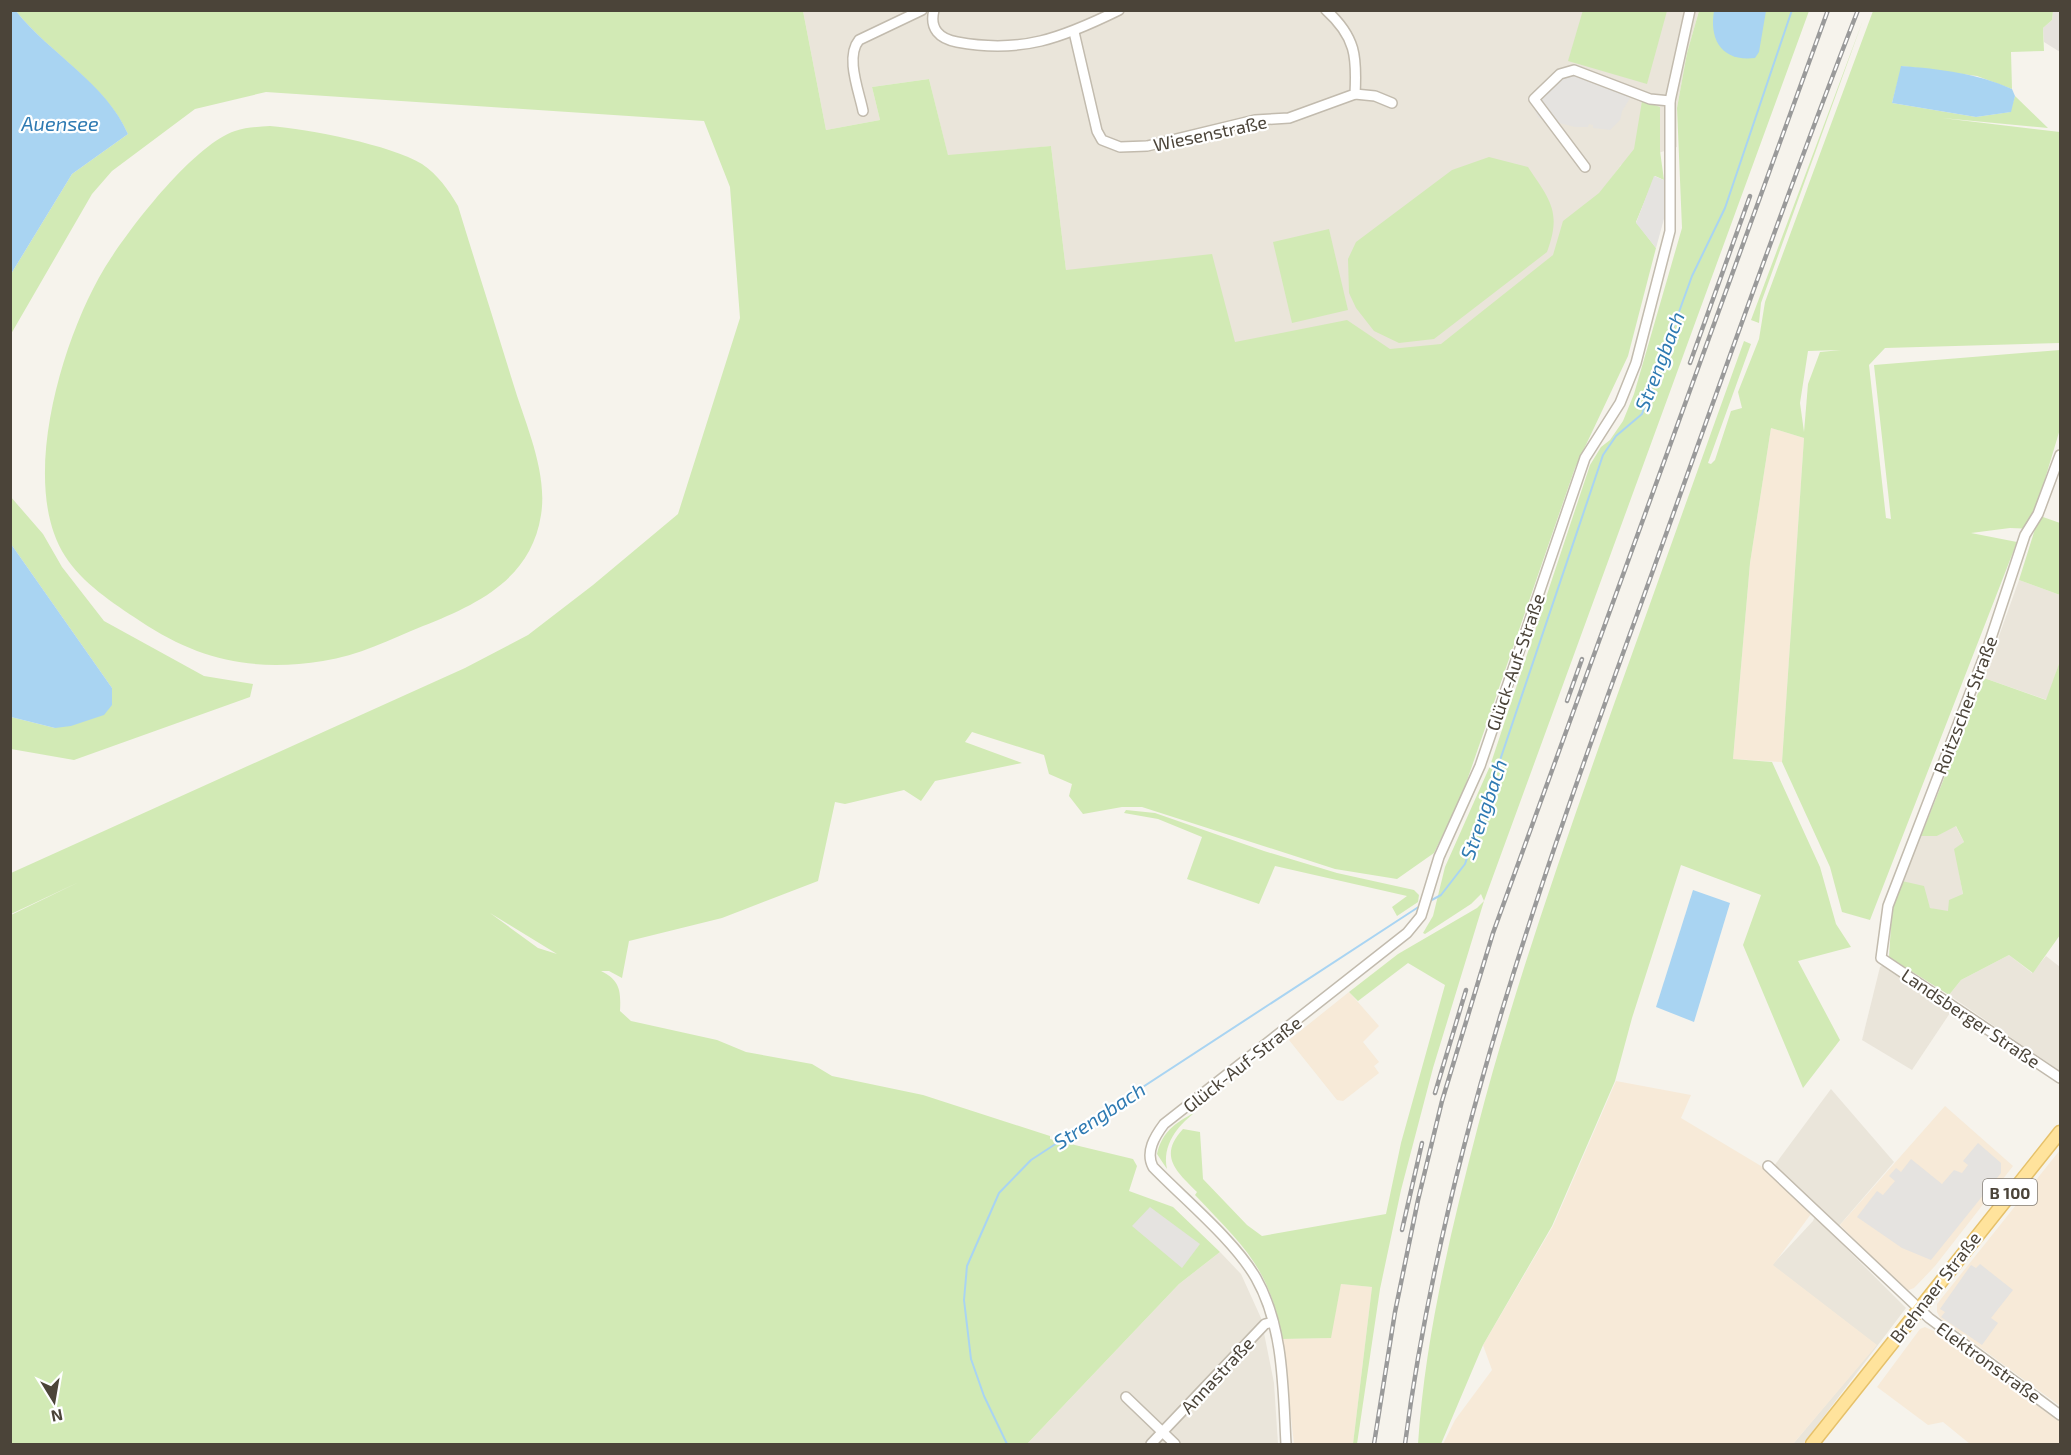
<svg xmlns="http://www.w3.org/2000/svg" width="2071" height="1455" font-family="'Exo 2',sans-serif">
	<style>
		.residential { fill: #eae5da }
		.commercial { fill: #f7ead8 }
		.industrial { fill: #e6e2dd }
		.green { fill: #d2eab5; fill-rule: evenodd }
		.parking { fill: #e5e3e0 }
		.water { fill: #a9d4f2 }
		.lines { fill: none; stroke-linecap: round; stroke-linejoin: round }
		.stream { stroke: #a9d4f2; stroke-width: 2 }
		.minor-casing { stroke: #c2bbae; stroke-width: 12 }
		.major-casing { stroke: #e6c16a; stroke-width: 15 }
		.minor { stroke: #fff; stroke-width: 9 }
		.major { stroke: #ffe39c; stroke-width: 12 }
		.rail-casing { stroke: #9a9a9a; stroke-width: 4.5 }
		.rail { stroke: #fff; stroke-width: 2; stroke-dasharray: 7; stroke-linecap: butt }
		.labels { text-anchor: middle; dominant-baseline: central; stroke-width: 4.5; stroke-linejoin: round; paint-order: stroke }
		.shield { fill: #fff; stroke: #817c74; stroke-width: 1.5 }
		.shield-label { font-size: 16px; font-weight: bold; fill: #4b4439 }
		.street-label { font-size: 18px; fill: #4b4439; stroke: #fff }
		.water-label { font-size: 20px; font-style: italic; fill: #2e7ab2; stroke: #fff }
	</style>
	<rect width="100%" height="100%" fill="#f6f3ec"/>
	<g class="residential">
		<path d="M 803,11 L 1699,11 L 1687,53 L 1677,108 L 1677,147 L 1621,165 L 1554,255 L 1441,346 L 1389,350 L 1234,342 L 1066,270 L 1051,146 L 948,156 L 929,79 L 872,87 L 880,120 L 826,130 Z"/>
		<path d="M 2019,580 L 2060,595 L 2060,661 L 2047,700 L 1984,678 Z"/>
		<path d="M 1955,825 L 1964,842 L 1955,849 L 1963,895 L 1948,911 L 1939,911 L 1930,908 L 1926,898 L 1902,881 L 1921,836 L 1937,836 Z"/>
		<path d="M 2009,955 L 2032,973 L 2046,956 L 2060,967 L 2060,1071 L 1949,995 L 1961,980 Z"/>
		<path d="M 1884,965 L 1950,1013 L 1912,1070 L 1862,1040 L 1880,967 Z"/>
		<path d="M 1831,1089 L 1894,1162 L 1832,1234 L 1906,1308 L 1803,1444 L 1793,1444 L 1876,1345 L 1772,1265 L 1813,1221 L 1818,1209 L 1774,1166 Z"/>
		<path d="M 1220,1252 L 1241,1274 L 1261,1318 L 1274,1383 L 1278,1444 L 1027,1444 L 1179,1284 Z"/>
	</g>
	<g class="commercial">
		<path d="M 1771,428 L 1804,438 L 1782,762 L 1733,759 L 1750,563 Z"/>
		<path d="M 1349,992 L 1379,1026 L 1363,1042 L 1379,1062 L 1374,1066 L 1379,1073 L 1343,1101 L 1337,1100 L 1289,1040 Z"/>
		<path d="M 1616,1081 L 1691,1095 L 1681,1118 L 1761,1166 L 1811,1214 L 1773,1265 L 1877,1345 L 1793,1444 L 1443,1444 L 1455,1420 L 1492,1370 L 1483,1345 L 1553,1226 Z"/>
		<path d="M 1945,1106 L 2013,1166 L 1935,1266 L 1914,1288 L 1906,1291 L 1840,1225 Z"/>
		<path d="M 2060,1150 L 2060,1406 L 1940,1318 L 1937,1312 L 1937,1304 Z"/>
		<path d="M 1341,1284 L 1372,1287 L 1353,1444 L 1294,1444 L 1282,1339 L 1330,1338 Z"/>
		<path d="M 1925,1327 L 1936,1332 L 2060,1422 L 2060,1444 L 1970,1444 L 1943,1422 L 1928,1425 L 1877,1387 L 1920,1329 Z"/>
	</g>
	<path class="industrial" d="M 2053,11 L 2060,11 L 2060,52 L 2044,42 L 2043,28 L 2052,20 Z"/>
	<g class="green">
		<path d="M 1583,10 L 1667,11 L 1647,84 L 1568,61 Z"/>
		<path d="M 16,11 L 803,11 L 826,130 L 880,120 L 872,87 L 929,79 L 948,155 L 1051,146 L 1066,270 L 1212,254 L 1235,342 L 1347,320 L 1390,349 L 1441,344 L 1553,255 L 1563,221 L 1599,193 L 1634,149 L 1642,101 L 1660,107 L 1660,151 L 1664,180 L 1655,176 L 1636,222 L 1656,248 L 1628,356 L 1575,468 L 1462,795 L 1434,853 L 1397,879 L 1335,869 L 1142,807 L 1122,807 L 1083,814 L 1069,796 L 1072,784 L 1049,774 L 1044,755 L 972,732 L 965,742 L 1022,763 L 935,781 L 921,801 L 904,790 L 845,804 L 835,802 L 818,881 L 722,918 L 629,941 L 622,978 L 609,971 L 601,971 C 620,980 621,991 620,1011 L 631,1021 L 717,1040 L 746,1052 L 812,1064 L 832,1076 L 923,1095 L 1050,1136 L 1050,1139 L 1133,1159 L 1137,1166 L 1129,1191 L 1173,1207 L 1220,1252 L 1179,1284 L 1027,1444 L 11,1444 L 11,915 L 79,882 L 11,914 L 11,873 L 465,668 L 528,635 L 593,585 L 678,514 L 740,318 L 730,187 L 704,121 L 266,92 L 195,109 L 112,171 L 92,194 L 11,334 L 11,274 L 72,174 L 128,134 C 105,83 50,54 16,11 ZM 490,913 L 557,954 L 538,948 Z"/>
		<path d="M 1699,11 L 1809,11 L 1484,901 L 1433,1068 L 1401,1190 L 1380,1289 L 1357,1444 L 1353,1444 L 1372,1287 L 1341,1284 L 1331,1338 L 1282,1339 C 1270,1267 1242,1245 1195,1195 L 1197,1192 C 1176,1171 1158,1156 1183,1129 L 1200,1132 L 1203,1179 L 1247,1225 L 1262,1236 L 1386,1214 L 1401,1143 L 1445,985 L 1408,963 L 1358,1001 L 1349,992 L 1398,954 L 1477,908 L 1484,901 L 1481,894 L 1471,904 L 1425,934 L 1423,933 L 1433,916 L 1445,867 L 1490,766 L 1590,465 L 1601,447 L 1610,440 L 1623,421 L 1634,394 L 1682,228 L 1677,108 L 1687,53 Z"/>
		<path d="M 1873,11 L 2053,11 L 2052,20 L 2043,28 L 2044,51 L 2011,52 L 2012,89 L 1977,76 L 1902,66 L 1892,103 L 1976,117 L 2010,112 L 2015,96 L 2048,128 L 1942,118 L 2060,132 L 2060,343 L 1885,348 L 1869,365 L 1886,518 L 1891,519 L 1874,365 L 2060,350 L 2060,429 L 2045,479 L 2043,517 L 2060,523 L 2060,595 L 2019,580 L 2035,529 L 2010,528 L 1971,533 L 2017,542 L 1870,920 L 1842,912 L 1830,867 L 1782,762 L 1804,438 L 1771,428 L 1750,563 L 1733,759 L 1772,762 L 1820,867 L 1836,924 L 1851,947 L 1798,961 L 1840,1040 L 1803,1088 L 1743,945 L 1761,895 L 1681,865 L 1632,1018 L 1615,1081 L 1552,1226 L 1483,1345 L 1441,1444 L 1418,1444 C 1425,1337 1451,1230 1478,1126 C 1515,984 1564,846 1613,707 C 1657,585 1700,463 1744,341 L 1751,344 L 1708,463 L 1711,464 L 1715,460 L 1731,411 L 1742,408 L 1738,392 L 1759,339 L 1765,302 ZM 1841,350 L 1820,352 L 1808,384 L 1804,432 L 1800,403 L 1808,351 Z"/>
		<path d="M 1863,20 L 1761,303 L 1759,323 L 1751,320 Z"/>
		<path d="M 270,126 C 308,129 391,145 422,164 C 438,175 448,189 458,206 C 476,265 495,324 513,383 C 525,423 548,472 541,515 C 531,579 478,604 423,626 C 391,639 358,656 323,661 C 253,672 198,660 140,621 C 113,603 82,583 65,556 C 18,483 63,337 104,269 C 127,231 193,145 235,131 C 246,127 259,127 270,126 Z"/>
		<path d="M 1489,157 L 1528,167 C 1550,200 1562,212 1547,252 L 1434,339 L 1399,343 L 1374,331 L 1356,308 L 1349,293 L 1348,259 L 1356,242 L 1452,170 Z"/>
		<path d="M 1329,229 L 1348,310 L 1292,323 L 1273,242 Z"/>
		<path d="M 10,496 L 43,534 L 62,567 L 104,621 L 204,676 L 253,684 L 250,697 L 74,760 L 11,749 L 11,717 L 55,728 L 112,688 L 11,544 Z"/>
		<path d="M 2060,661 L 2060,935 L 2033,973 L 2009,955 L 1961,980 L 1949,995 L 1889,957 L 1892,910 L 1902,881 L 1924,886 L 1930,908 L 1948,911 L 1949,900 L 1963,894 L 1954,849 L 1964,842 L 1956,826 L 1937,836 L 1921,836 L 1984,678 L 2046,700 Z"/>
		<path d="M 1126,810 L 1155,813 L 1264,851 L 1337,873 L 1414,890 L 1419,895 L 1418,902 L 1397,916 L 1392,907 L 1407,896 L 1275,866 L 1259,904 L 1187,879 L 1202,837 L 1158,819 L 1124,813 Z"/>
		<path d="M 1194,1113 C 1177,1127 1162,1145 1167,1169 L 1157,1154 C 1162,1132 1175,1123 1194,1113 Z"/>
	</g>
	<g class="parking">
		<path d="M 1567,66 L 1635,90 L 1622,111 L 1620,120 L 1610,130 L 1593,128 L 1593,125 L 1589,124 L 1588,127 L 1575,127 L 1539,118 L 1535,111 L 1536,101 L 1554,74 Z"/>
		<path d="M 1654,176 L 1664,180 L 1665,215 L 1656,248 L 1636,223 Z"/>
		<path d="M 1978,1143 L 2001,1163 L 2001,1173 L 1931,1260 L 1902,1248 L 1857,1217 L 1877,1191 L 1883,1195 L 1895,1181 L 1889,1176 L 1896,1168 L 1901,1172 L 1911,1159 L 1942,1184 L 1954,1170 L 1962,1173 L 1968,1165 L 1963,1161 Z"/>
		<path d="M 1150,1207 L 1200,1244 L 1182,1268 L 1132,1226 Z"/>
		<path d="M 1980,1264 L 2013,1290 L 1991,1318 L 1998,1323 L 1982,1345 L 1941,1317 L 1945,1312 L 1940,1309 L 1971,1265 L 1976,1268 Z"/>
	</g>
	<g class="water">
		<path d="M 16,11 C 50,54 106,83 128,134 L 72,174 L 11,274 L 10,11 Z"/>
		<path d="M 1714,11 L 1766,11 L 1759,52 L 1755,58 C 1722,62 1709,40 1714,11 Z"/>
		<path d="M 1901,66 C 1940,69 1976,73 2012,89 L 2015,96 L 2011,112 L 1976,117 L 1892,103 Z"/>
		<path d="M 11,544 L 112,688 L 112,705 L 104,715 L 71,726 L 55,728 L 11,717 Z"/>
		<path d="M 1693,890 L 1730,903 L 1694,1022 L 1656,1007 Z"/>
	</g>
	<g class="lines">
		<g class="stream">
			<path d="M 1428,902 L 1441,895 L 1465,864 L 1603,455 L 1616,436 L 1642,414 L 1692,276 L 1725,208 L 1792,10"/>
			<path d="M 1007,1444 L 984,1396 L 971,1359 L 964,1300 L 967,1266 L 999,1193 L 1031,1160 L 1420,906"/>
		</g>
		<defs>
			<g id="minor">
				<path d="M 934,10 C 929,29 940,39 957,42 C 1021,54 1062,38 1119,10"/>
				<path d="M 1074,32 L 1097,131 L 1102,140 L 1120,147 L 1147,146 L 1255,120 L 1289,118 L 1355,94 C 1357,57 1356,37 1326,10"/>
				<path d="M 1355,94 L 1375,96 L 1392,103"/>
				<path d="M 863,111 C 859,91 845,57 859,40 L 922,10"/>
				<path d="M 1585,167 L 1534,99 L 1560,74 L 1574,70 L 1650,99 L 1670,101"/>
				<path d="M 2060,455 L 2038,514 L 2025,535 L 1989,644 L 1888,906 L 1881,958 L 2060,1078"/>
				<path d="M 1768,1166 L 1929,1318 L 2060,1415"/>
				<path d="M 1126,1397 L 1175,1444"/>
				<path d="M 1151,1444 L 1265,1324 L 1273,1322"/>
				<path d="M 1286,1444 C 1283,1390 1284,1327 1256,1278 C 1234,1240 1184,1199 1153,1167 C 1145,1152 1155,1136 1164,1124 L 1407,933 L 1421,916 L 1439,857 L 1480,766 L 1585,458 L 1620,403 L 1636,363 L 1670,231 L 1670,101 L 1690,10"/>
			</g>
			<path id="major" d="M 1812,1444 L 2060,1132"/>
		</defs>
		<use href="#minor" class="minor-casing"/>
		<use href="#major" class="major-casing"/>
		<use href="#minor" class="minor"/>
		<use href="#major" class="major"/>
		<defs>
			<g id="rail">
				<path d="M 1690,363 L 1750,196"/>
				<path d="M 1567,701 L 1582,659"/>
				<path d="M 1435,1093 L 1466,990"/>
				<path d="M 1402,1230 L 1422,1143"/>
				<path d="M 1374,1444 L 1395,1312 L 1418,1200 L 1442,1101 L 1493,933 L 1828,10"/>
				<path d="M 1405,1444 C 1443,1153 1542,876 1642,601 C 1713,404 1782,206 1858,10"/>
			</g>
		</defs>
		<use href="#rail" class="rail-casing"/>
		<use href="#rail" class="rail"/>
	</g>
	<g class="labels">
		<rect class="shield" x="1983" y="1179" width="54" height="26" rx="4.5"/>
		<g class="shield-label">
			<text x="2010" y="1192">B 100</text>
		</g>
		<g class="street-label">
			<text transform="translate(1210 133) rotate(-12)">Wiesenstraße</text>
			<text transform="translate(1515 662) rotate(-71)">Glück-Auf-Straße</text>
			<text transform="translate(1965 705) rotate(-69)">Roitzscher Straße</text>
			<text transform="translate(1971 1018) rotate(34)">Landsberger Straße</text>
			<text transform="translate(1242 1064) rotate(-38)">Glück-Auf-Straße</text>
			<text transform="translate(1935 1287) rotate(-52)">Brehnaer Straße</text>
			<text transform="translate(1989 1362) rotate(36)">Elektronstraße</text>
			<text transform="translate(1217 1375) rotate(-47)">Annastraße</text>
		</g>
		<g class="water-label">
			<text x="60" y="123">Auensee</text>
			<text transform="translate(1659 361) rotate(-69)">Strengbach</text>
			<text transform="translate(1483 809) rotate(-71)">Strengbach</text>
			<text transform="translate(1099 1115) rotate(-33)">Strengbach</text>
		</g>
	</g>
	<rect width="2071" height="1455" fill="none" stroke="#4b4439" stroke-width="24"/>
	<g transform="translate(54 1401) rotate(169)" stroke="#ffffff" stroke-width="4.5" paint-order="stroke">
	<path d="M0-4.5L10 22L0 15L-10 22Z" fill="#4b4439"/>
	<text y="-9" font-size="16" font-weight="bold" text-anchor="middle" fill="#4b4439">N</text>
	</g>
</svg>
